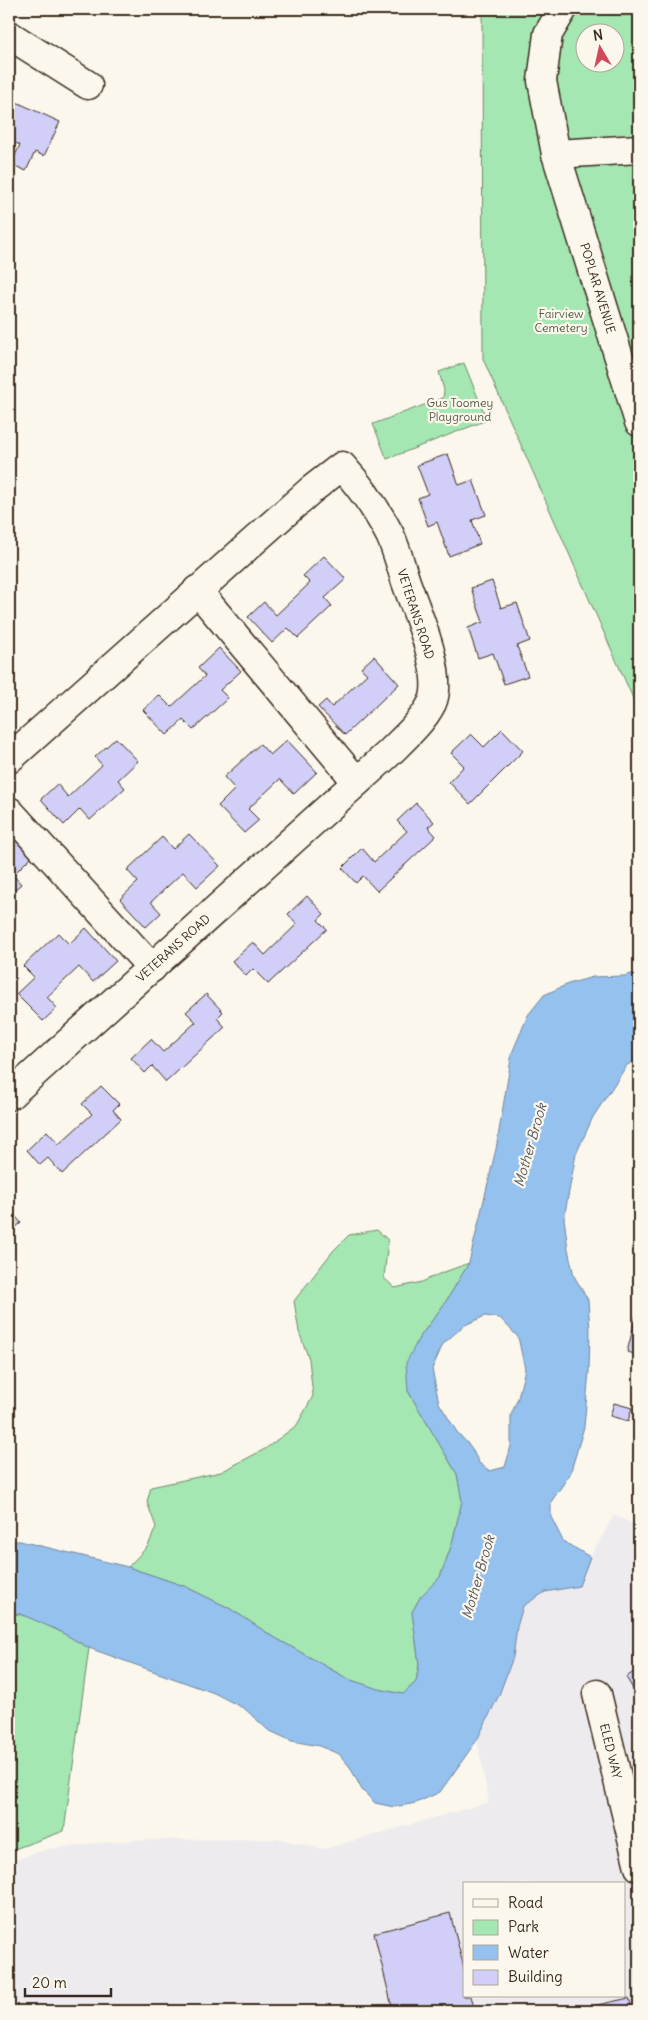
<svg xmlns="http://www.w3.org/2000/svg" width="648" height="2020" font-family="Delius,sans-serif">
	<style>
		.built { fill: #eeebef; fill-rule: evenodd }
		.green { fill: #a4e7b2; stroke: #708868; fill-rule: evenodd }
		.water { fill: #95c1ef; stroke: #71859b; fill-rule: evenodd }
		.building { fill: #d1cef7; stroke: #3b2a1e }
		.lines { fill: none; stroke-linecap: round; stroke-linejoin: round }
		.minor-casing { stroke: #3b2a1e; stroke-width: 31 }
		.minor { stroke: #fbf7ec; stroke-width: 28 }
		.labels { text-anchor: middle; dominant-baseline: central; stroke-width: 4.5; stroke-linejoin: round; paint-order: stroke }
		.street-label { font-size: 12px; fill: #3b2a1e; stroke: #fbf7ec }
		.park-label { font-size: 12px; fill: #555943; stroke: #fbf7ec }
		.water-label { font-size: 14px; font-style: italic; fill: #56575d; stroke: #fbf7ec }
	</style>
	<rect width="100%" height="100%" fill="#fbf7ec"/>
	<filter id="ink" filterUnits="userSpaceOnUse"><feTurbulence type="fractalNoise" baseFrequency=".02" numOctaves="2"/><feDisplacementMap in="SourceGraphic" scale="10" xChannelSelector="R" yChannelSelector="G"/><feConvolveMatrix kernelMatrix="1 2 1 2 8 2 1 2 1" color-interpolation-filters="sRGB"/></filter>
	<g filter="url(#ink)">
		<path class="built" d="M 614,1515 L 639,1526 L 639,2011 L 9,2011 L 9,1862 L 47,1849 L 86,1844 L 135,1840 L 280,1839 L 324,1849 L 489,1802 L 477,1740 L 499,1695 L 523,1606 L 545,1592 L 579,1586 L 590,1557 ZM 464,1884 L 624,1884 L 624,1996 L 464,1996 Z"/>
		<g class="green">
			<path d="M 482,9 L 639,9 L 639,712 L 483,359 ZM 586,32 L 616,32 L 616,62 L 586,62 Z"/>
			<path d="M 464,363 L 487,420 L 387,459 L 373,424 L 443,398 L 444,390 L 439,372 Z"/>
			<path d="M 377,1230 L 388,1240 L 384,1278 L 395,1288 L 422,1282 L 439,1274 L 469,1263 L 445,1303 L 419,1338 L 408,1391 L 457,1474 L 462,1501 L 452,1544 L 440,1577 L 421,1596 L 412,1612 L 419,1664 L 416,1682 L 403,1694 L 378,1689 L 348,1679 L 272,1636 L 229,1608 L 184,1586 L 128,1567 L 148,1546 L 156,1527 L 147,1502 L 151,1487 L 221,1472 L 265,1449 L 297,1425 L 313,1396 L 309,1359 L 299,1332 L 294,1301 L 333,1251 L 349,1235 Z"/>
			<path d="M 9,1613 C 38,1616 64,1634 89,1648 L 64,1831 L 9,1851 Z"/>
		</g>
		<path class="water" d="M 639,972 L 639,1059 L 627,1065 L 593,1117 L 576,1154 L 564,1218 L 568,1249 L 574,1276 L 588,1300 L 590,1331 L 589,1371 L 584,1427 L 570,1474 L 551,1502 L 551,1517 L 563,1541 L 590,1557 L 579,1586 L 545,1592 L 523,1606 L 517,1627 L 513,1657 L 499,1695 L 477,1740 L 440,1792 L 416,1803 L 394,1807 L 375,1803 L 362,1790 L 350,1767 L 339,1754 L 319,1746 L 292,1741 L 268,1730 L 245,1709 L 214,1693 L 89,1648 L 59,1631 L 21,1614 L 9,1613 L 9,1541 L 20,1541 L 128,1567 L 184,1586 L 229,1608 L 272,1636 L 348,1679 L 378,1689 L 403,1694 L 416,1682 L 419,1664 L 412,1612 L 421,1596 L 440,1577 L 452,1544 L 462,1501 L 457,1474 L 408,1391 L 406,1363 L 419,1338 L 445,1303 L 469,1263 L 496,1149 L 512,1053 L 528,1015 L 544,995 L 568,984 L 593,977 L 624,976 ZM 485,1316 L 500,1318 L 518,1337 L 525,1369 L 518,1398 L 511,1415 L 511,1446 L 505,1467 L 490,1471 L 479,1463 L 471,1447 L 457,1432 L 439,1403 L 432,1369 L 443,1344 L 463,1326 Z"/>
		<g class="building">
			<path d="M 12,100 L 60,122 L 44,156 L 35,152 L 26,171 L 11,164 L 20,145 L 9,140 L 9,108 Z"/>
			<path d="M 448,454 L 459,485 L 473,480 L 486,515 L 472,520 L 480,544 L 449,556 L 437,522 L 428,526 L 418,498 L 428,494 L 417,465 Z"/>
			<path d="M 324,556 L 346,579 L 325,598 L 332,606 L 298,638 L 288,628 L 272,643 L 248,617 L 264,602 L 276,615 L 310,583 L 303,576 Z"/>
			<path d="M 492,581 L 501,608 L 517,603 L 530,641 L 517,646 L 528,676 L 504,684 L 493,653 L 478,658 L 468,628 L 483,622 L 471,588 Z"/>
			<path d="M 219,648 L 241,671 L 220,690 L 228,698 L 193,730 L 183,720 L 167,735 L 143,710 L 159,695 L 171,707 L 205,676 L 198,668 Z"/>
			<path d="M 374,656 L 399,684 L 345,735 L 318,707 L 326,700 L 332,707 L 367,674 L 361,668 Z"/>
			<path d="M 502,729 L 523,751 L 470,804 L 449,782 L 464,766 L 451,753 L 471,734 L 484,747 Z"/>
			<path d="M 116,738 L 138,761 L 118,780 L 125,788 L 90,820 L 80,809 L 64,825 L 41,799 L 57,784 L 68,797 L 102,765 L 95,757 Z"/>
			<path d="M 287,740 L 317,772 L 294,794 L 280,779 L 248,809 L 259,820 L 244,833 L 218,806 L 235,789 L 224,777 L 260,744 L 270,755 Z"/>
			<path d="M 416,803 L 434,822 L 428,827 L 436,836 L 377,891 L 363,876 L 356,883 L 342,868 L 362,848 L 374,862 L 407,831 L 397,821 Z"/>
			<path d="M 9,833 L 31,857 L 13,875 L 21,884 L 9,895 Z"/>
			<path d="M 189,834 L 220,866 L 197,887 L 183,872 L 151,902 L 161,913 L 146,927 L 120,899 L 138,882 L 127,870 L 162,837 L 173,849 Z"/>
			<path d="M 307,896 L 324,914 L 318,920 L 327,929 L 268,984 L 253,969 L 246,976 L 232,961 L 253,942 L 265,955 L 297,924 L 288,914 Z"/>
			<path d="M 86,928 L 116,961 L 93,982 L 79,967 L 47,997 L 57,1008 L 43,1021 L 16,994 L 34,977 L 23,966 L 58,933 L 69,944 Z"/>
			<path d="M 206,994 L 223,1012 L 217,1018 L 225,1027 L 166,1082 L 152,1066 L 145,1073 L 131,1058 L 151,1039 L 163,1052 L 196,1022 L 186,1012 Z"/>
			<path d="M 101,1086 L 119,1104 L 113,1110 L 121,1119 L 62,1174 L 48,1158 L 40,1165 L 27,1150 L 47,1131 L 59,1144 L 92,1114 L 82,1104 Z"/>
			<path d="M 9,1208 L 21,1223 L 9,1233 Z"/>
			<path d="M 639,1304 L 639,1355 L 627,1352 Z"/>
			<path d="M 614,1403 L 632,1408 L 628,1421 L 610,1416 Z"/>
			<path d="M 639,1669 L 639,1699 L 626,1677 Z"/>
			<path d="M 450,1913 L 464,1968 L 464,1996 L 471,1996 L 475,2011 L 393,2011 L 374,1933 Z"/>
			<path d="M 629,1998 L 633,2011 L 570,2011 Z"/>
		</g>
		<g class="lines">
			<defs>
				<g id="minor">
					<path d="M 563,9 L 548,34 L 542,81 L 556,154 L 639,422"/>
					<path d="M 9,35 L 88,85"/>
					<path d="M 556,154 L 639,149"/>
					<path d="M 197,590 L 357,782"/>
					<path d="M 9,759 L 311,490 L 342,466 C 361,487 377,510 390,535 C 397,550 401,567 406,582 C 416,611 445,675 432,703 C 422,723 402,740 387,755 L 9,1096"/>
					<path d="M 9,811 L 152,968"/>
					<path d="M 597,1694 L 639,1867"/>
				</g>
			</defs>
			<use href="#minor" class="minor-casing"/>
			<use href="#minor" class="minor"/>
		</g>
	</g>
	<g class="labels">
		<g class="street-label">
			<text transform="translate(598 288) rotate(73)">POPLAR AVENUE</text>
			<text transform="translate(416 614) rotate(72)">VETERANS ROAD</text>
			<text transform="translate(173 948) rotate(-42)">VETERANS ROAD</text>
			<text transform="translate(611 1751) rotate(76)">ELED WAY</text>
		</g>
		<g class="park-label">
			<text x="561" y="313">Fairview<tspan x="561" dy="14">Cemetery</tspan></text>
			<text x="460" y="402">Gus Toomey<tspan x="460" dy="14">Playground</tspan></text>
		</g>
		<g class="water-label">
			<text transform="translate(530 1145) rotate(-74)">Mother Brook</text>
			<text transform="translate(478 1577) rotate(-74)">Mother Brook</text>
		</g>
	</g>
	<rect width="648" height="2020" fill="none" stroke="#fbf7ec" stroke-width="30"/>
	<rect x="15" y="15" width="618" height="1990" fill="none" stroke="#3b2a1e" stroke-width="2" filter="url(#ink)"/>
	<rect x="463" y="1882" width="162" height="115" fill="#fbf7ec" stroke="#aea59a"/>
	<rect x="473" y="1899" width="25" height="8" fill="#fbf7ec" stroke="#aea59a"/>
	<text x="508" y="1908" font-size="15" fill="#3b2a1e">Road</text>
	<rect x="473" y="1920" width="25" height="15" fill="#a4e7b2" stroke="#aea59a"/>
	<text x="508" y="1932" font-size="15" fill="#3b2a1e">Park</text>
	<rect x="473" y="1945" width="25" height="15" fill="#95c1ef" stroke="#aea59a"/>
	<text x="508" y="1958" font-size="15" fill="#3b2a1e">Water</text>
	<rect x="473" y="1970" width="25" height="15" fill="#d1cef7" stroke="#aea59a"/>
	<text x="508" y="1982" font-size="15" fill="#3b2a1e">Building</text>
	<g transform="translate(600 48) rotate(351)"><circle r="24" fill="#fbf7ec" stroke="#aea59a"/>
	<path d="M0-4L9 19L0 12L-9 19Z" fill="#d1495b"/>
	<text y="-8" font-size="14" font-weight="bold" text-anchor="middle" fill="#3b2a1e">N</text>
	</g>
	<path d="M25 1988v8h86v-8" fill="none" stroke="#3b2a1e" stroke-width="2.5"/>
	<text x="32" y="1988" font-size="15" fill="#3b2a1e" stroke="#fbf7ec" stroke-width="4" paint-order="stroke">20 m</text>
</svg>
